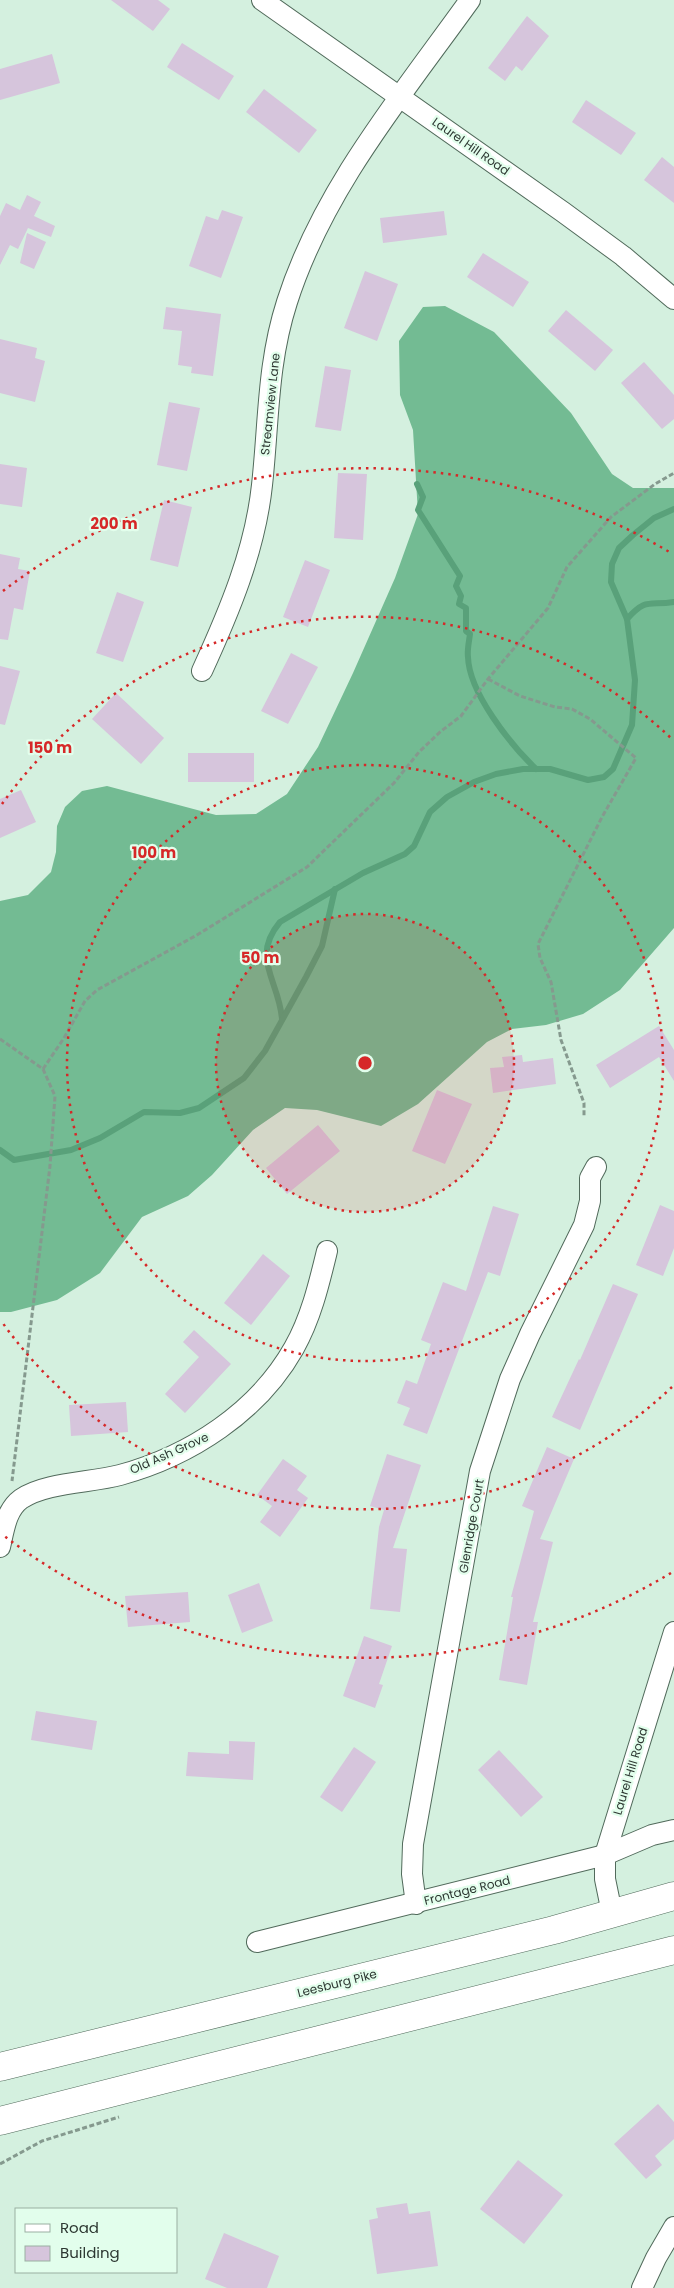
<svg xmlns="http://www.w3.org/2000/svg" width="674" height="2288" font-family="Poppins,sans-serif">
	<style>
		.forest { fill: #73bb93 }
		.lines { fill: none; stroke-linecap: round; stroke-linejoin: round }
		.stream { stroke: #59a17a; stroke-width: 6 }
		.building { fill: #d6c5dc }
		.minor-casing { stroke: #516a5b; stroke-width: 22 }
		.trunk-casing { stroke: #516a5b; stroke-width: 29 }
		.path { stroke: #85998e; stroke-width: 3; stroke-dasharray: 5 2.5; stroke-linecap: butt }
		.minor { stroke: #fff; stroke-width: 20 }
		.trunk { stroke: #fff; stroke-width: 28 }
		.ring { fill: none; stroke: #d62828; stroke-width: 2.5; stroke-dasharray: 2.5 5 }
		.labels { text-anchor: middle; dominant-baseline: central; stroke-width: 4.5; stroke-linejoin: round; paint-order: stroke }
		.street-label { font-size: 12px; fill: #2d3832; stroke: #e2feec }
		.centre { fill: #d62828; stroke: #e2feec; stroke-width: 2.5 }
		.ring-label { font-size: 15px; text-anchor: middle; font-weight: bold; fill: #d62828; stroke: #e2feec; stroke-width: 4.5; stroke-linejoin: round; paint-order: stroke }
	</style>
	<rect width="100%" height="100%" fill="#d4f0df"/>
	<path class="forest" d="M 445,306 L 494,332 L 571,413 L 612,474 L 633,488 L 674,488 L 674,928 L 620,990 L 583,1014 L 546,1025 L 512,1029 L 487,1042 L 418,1104 L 381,1126 L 317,1110 L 285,1108 L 253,1130 L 212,1175 L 188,1196 L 142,1217 L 100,1273 L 57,1300 L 11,1312 L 0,1312 L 0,901 L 28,895 L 51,872 L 56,852 L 57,826 L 65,807 L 82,791 L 107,786 L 216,815 L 256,814 L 287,794 L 318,747 L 353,673 L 395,578 L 418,514 L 413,430 L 400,395 L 399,341 L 423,307 Z"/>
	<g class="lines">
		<g class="stream">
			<path d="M 417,484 L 423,497 L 418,510 L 460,576 L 456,586 L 461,596 L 459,604 L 466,608 L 466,631 L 470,634 C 469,642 467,650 468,657 C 469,693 511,745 536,769"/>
			<path d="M 627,619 C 647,597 649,606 674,602"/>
			<path d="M 282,1019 C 279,980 250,958 280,922 L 363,873 L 405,854 L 414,846 L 430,812 L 447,797 L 474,782 L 496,774 L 523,769 L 550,769 L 588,780 L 604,777 L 613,769 L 632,725 L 635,680 L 627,619 L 611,582 L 612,564 L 619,548 L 633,535 L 654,518 L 674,509"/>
			<path d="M 0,1150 L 14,1160 L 71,1150 L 100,1138 L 144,1112 L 180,1113 L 199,1108 L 244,1078 L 265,1051 L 306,977 L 322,946 L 335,889"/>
		</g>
	</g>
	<g class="building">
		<path d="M 111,0 L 158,0 L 170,9 L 153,31 Z"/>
		<path d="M 527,16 L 549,36 L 522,71 L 516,66 L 505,81 L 488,68 Z"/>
		<path d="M 182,43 L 234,76 L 219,100 L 167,67 Z"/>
		<path d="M 52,54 L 60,83 L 0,100 L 0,69 Z"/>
		<path d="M 264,89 L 317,130 L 299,153 L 246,112 Z"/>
		<path d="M 586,100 L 636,133 L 621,155 L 572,122 Z"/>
		<path d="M 662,157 L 674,167 L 674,203 L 644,180 Z"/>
		<path d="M 27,195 L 41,202 L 34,216 L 55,226 L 51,237 L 28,228 L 18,249 L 10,245 L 0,265 L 0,216 L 6,203 L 20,210 Z"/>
		<path d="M 222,210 L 243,217 L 221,278 L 189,266 L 206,216 L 218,220 Z"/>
		<path d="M 444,211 L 447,235 L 383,243 L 380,218 Z"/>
		<path d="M 27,233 L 46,242 L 34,269 L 20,263 Z"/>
		<path d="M 483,253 L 529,282 L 513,307 L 467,277 Z"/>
		<path d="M 365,271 L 398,284 L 377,341 L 344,328 Z"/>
		<path d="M 166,307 L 221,314 L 213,376 L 191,373 L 192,367 L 178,365 L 182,331 L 163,329 Z"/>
		<path d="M 566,310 L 613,350 L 595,371 L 548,331 Z"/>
		<path d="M 0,339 L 37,348 L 35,358 L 45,361 L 35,402 L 0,393 Z"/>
		<path d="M 644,362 L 674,395 L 674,419 L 662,429 L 621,383 Z"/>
		<path d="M 325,366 L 351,370 L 341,431 L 315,427 Z"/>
		<path d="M 169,402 L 200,408 L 187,471 L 157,465 Z"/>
		<path d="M 0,464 L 27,468 L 22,507 L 0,504 Z"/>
		<path d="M 338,473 L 367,474 L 363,540 L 334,538 Z"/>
		<path d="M 164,500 L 192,507 L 178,567 L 150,560 Z"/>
		<path d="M 0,554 L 20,558 L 18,569 L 30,571 L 23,610 L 14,608 L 8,640 L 0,639 Z"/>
		<path d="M 305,560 L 330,570 L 308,627 L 283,617 Z"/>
		<path d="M 117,592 L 144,602 L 123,662 L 96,653 Z"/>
		<path d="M 291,653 L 318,667 L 288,724 L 261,711 Z"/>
		<path d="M 0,666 L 20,671 L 5,725 L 0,724 Z"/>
		<path d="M 116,693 L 164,738 L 141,764 L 92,719 Z"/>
		<rect x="188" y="753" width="66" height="29"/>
		<path d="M 21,790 L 36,822 L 0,838 L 0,799 Z"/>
		<path d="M 659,1026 L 674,1050 L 674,1081 L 659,1057 L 610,1088 L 596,1065 Z"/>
		<path d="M 522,1055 L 523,1062 L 553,1058 L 556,1084 L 493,1093 L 490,1068 L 504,1067 L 502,1057 Z"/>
		<path d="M 437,1090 L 472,1104 L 445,1164 L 412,1151 Z"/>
		<path d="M 318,1125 L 340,1151 L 287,1194 L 266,1168 Z"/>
		<path d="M 660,1205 L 674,1211 L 674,1248 L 663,1276 L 636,1265 Z"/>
		<path d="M 493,1206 L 519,1214 L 500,1276 L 488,1272 L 427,1434 L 403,1425 L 410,1408 L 397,1403 L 406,1380 L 417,1384 L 431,1344 L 421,1340 L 443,1282 L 466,1291 Z"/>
		<path d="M 263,1254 L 290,1276 L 251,1325 L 224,1303 Z"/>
		<path d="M 613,1284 L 638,1294 L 580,1430 L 552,1417 L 579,1359 L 580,1360 Z"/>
		<path d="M 194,1330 L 231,1364 L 185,1413 L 165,1394 L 199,1357 L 183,1342 Z"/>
		<path d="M 126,1402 L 128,1432 L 71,1436 L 69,1405 Z"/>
		<path d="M 547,1447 L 574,1459 L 540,1539 L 553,1542 L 533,1622 L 538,1622 L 527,1685 L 499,1680 L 513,1597 L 511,1597 L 534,1511 L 522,1506 Z"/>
		<path d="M 387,1454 L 421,1465 L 393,1548 L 407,1549 L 400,1612 L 370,1609 L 379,1527 L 384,1510 L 370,1506 Z"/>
		<path d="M 283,1459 L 307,1476 L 297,1490 L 308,1498 L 280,1537 L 260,1522 L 272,1506 L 257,1495 Z"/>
		<path d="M 259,1583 L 273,1621 L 242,1633 L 228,1595 Z"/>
		<path d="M 188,1592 L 190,1622 L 128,1627 L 125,1596 Z"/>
		<path d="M 364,1636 L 392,1646 L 379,1684 L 383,1685 L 375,1708 L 343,1696 Z"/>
		<path d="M 36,1711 L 97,1721 L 92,1750 L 31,1740 Z"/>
		<path d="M 229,1741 L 255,1742 L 253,1780 L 186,1776 L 188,1752 L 229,1754 Z"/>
		<path d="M 354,1747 L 376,1762 L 342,1812 L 320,1797 Z"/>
		<path d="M 499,1750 L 543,1797 L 521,1817 L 478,1770 Z"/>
		<path d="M 658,2104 L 674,2122 L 674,2139 L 655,2156 L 662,2165 L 646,2179 L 614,2144 Z"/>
		<path d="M 518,2160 L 563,2195 L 524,2244 L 480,2209 Z"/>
		<path d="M 407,2203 L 409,2214 L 430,2211 L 438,2266 L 377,2274 L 369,2220 L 378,2218 L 376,2208 Z"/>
		<path d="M 224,2233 L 279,2256 L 267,2288 L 227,2288 L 205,2279 Z"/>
	</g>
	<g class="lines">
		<defs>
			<g id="minor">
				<path d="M 262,0 L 563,212 L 623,256 L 674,299"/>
				<path d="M 202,671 C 229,612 255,551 262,485 C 269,422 267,364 287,302 C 323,189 402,95 470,0"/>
				<path d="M 0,1547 C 4,1530 6,1510 21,1499 C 46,1482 91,1483 120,1475 C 190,1456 258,1412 294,1348 C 311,1318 319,1284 327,1251"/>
				<path d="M 416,1904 L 412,1874 L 413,1844 L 480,1471 L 510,1379 L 530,1334 L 584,1225 L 590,1201 L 590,1178 L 596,1167"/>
				<path d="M 612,1913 L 605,1879 L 605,1855 L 674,1632"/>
				<path d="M 257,1942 L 605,1855 L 652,1835 L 674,1830"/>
				<path d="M 642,2288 L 656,2258 L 674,2227"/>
			</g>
			<g id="trunk">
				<path d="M 0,2067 L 554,1930 L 674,1896"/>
				<path d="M 0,2121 L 674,1950"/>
			</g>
		</defs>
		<use href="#minor" class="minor-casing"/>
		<use href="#trunk" class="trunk-casing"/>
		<g class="path">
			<path d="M 488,679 L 520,696 L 555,707 L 572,709 L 590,719 L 636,758 L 602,817 L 538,944 L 540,958 L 551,982 L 561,1040 L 584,1103 L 584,1116"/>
			<path d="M 0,1039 L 43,1069 L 55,1096 L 50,1166 L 12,1481"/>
			<path d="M 43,1069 L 64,1038 L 85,1001 L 97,990 L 197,935 L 307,867 L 394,783 L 419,752 L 440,732 L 461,716 L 488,679 L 548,608 L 567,567 L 611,517 L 655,484 L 674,473"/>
			<path d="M 0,2164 L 42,2141 L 119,2117"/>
		</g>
		<use href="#minor" class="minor"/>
		<use href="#trunk" class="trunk"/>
	</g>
	<circle cx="365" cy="1063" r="149" fill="#d62828" fill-opacity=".12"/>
	<g class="ring">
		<circle cx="365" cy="1063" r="149"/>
		<circle cx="365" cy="1063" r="298"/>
		<path d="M672 1387A446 446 0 0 1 2 1322M2 804A446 446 0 0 1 672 739"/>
		<path d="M671 1573A595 595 0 0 1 3 1535M3 591A595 595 0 0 1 671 553"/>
	</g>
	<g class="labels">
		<g class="street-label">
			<text transform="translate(471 146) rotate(35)">Laurel Hill Road</text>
			<text transform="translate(270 404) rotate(-84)">Streamview Lane</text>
			<text transform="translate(169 1453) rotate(-24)">Old Ash Grove</text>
			<text transform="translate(471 1526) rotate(-80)">Glenridge Court</text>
			<text transform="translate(630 1771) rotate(-73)">Laurel Hill Road</text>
			<text transform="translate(467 1890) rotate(-14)">Frontage Road</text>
			<text transform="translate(337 1983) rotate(-14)">Leesburg Pike</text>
		</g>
	</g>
	<circle cx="365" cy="1063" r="8" class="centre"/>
	<g class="ring-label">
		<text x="114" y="529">200 m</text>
		<text x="50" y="753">150 m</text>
		<text x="154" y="858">100 m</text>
		<text x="260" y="963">50 m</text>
	</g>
	<rect x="15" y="2208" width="162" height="65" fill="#e2feec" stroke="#9aafa2"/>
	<rect x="25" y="2224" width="25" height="8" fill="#ffffff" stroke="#9aafa2"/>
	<text x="60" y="2233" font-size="15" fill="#2d3832">Road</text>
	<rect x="25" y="2246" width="25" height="15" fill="#d6c5dc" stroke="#9aafa2"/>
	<text x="60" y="2258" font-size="15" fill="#2d3832">Building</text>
</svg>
